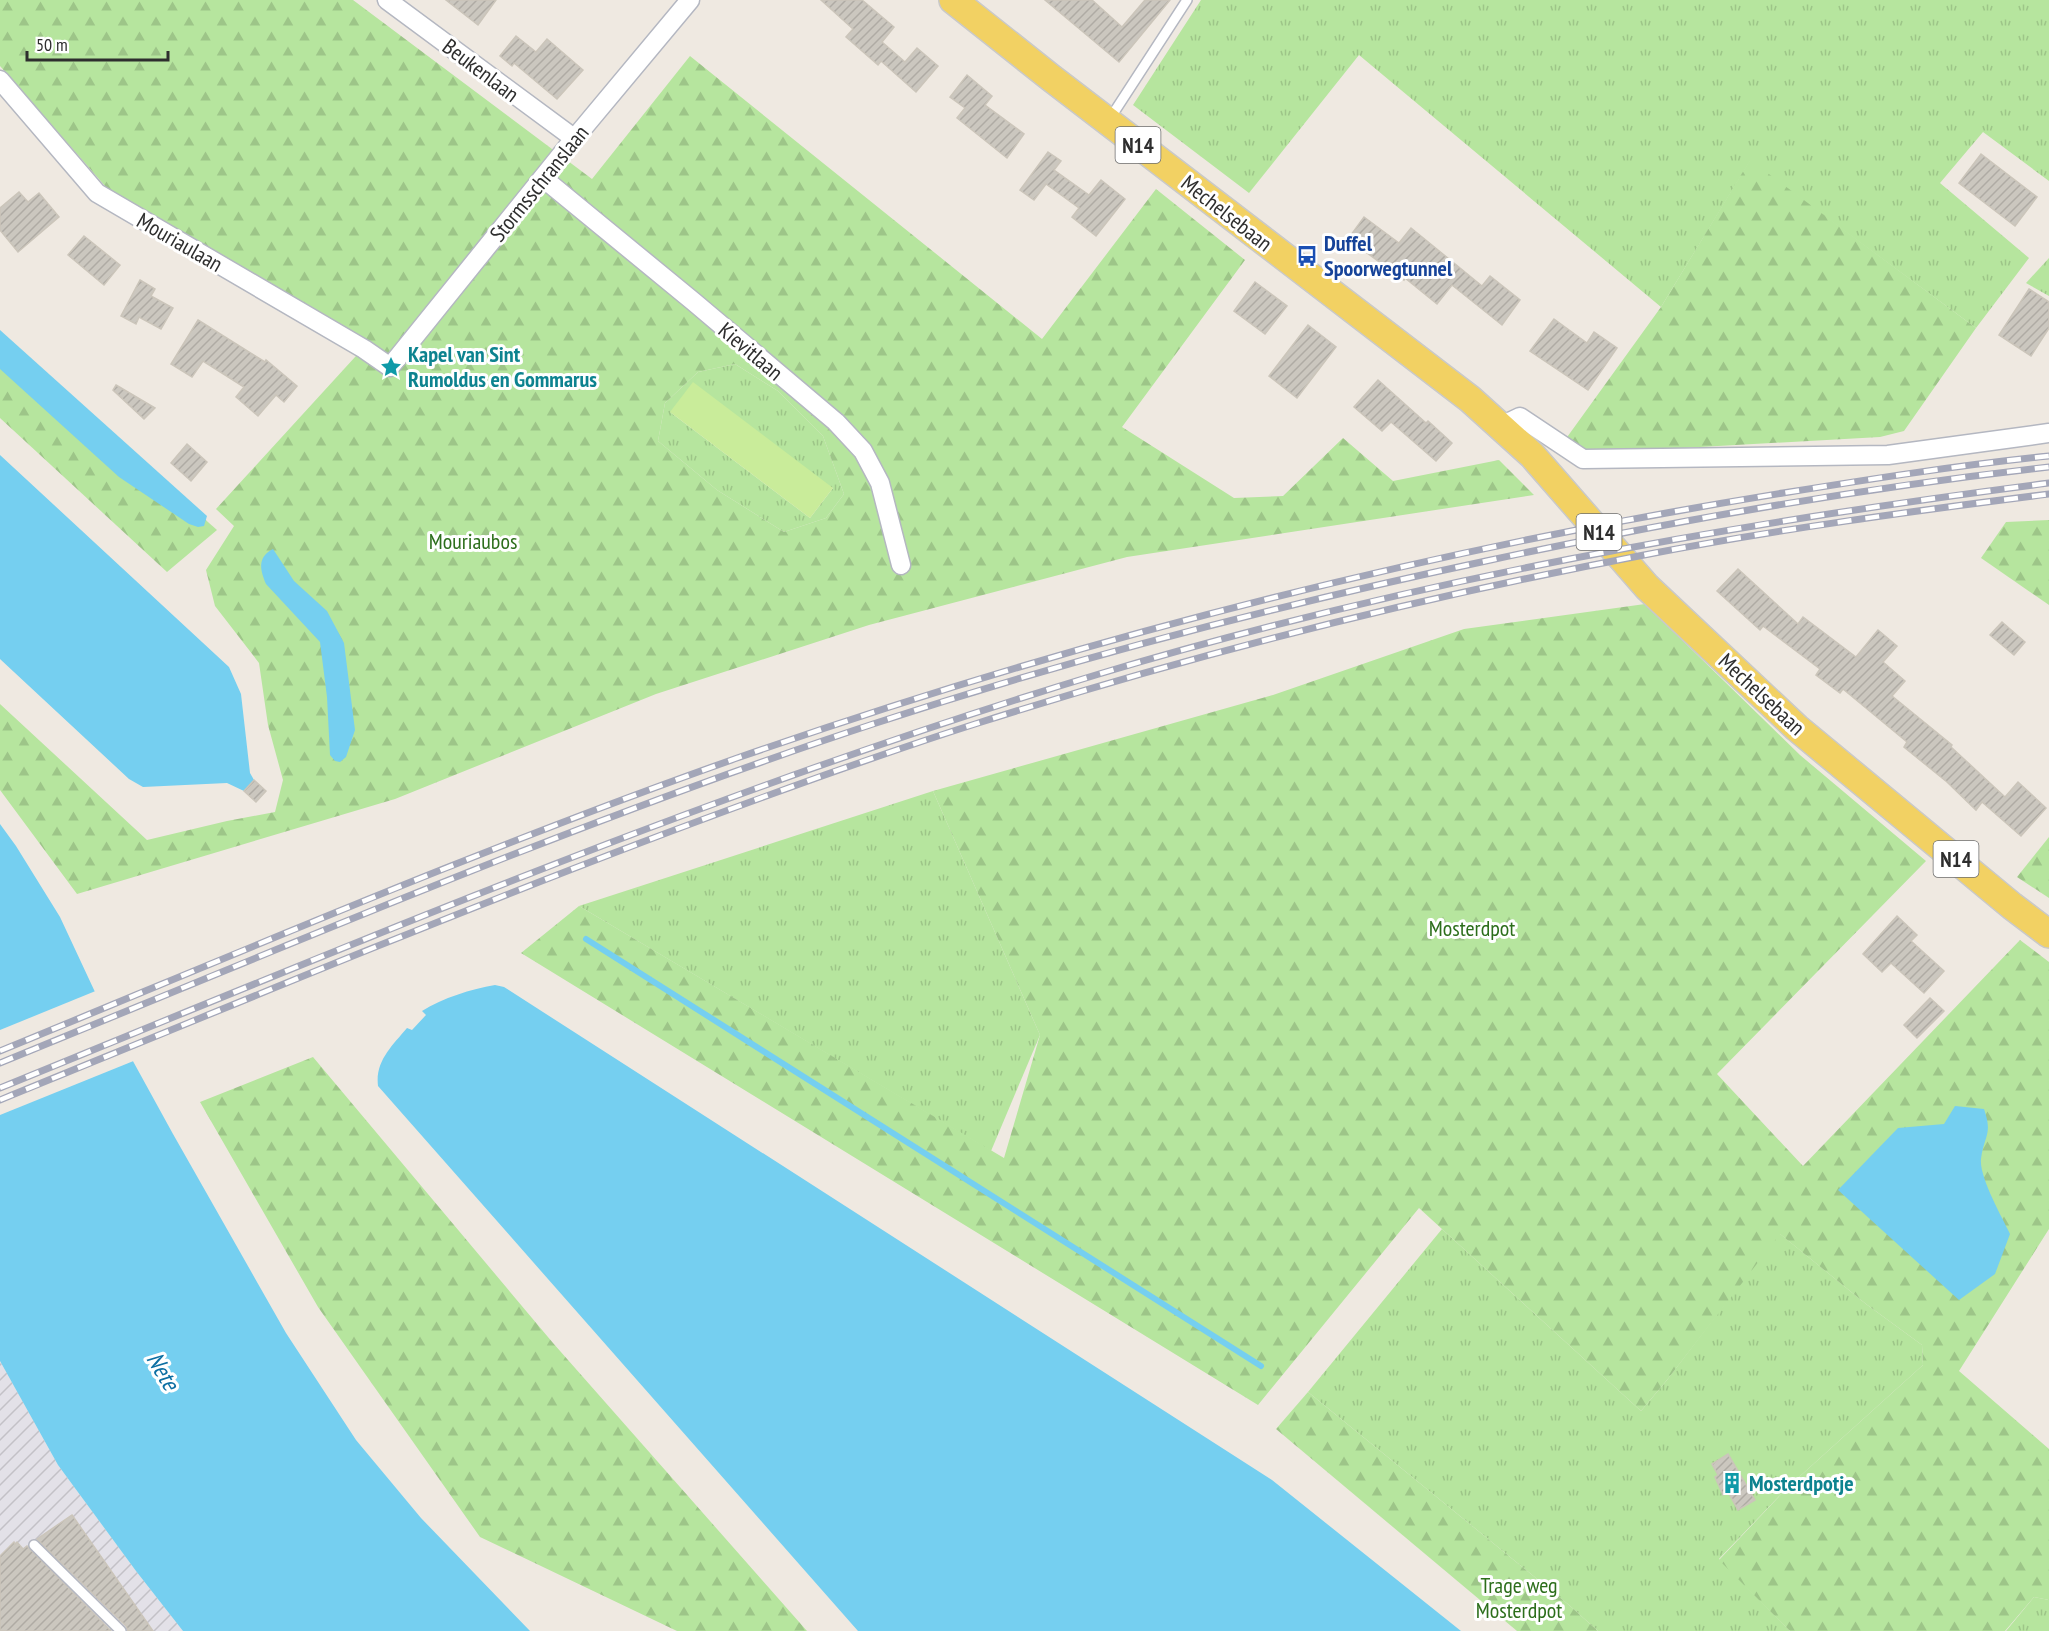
<svg xmlns="http://www.w3.org/2000/svg" width="2049" height="1631" font-family="'PT Sans Narrow',sans-serif">
	<style>
		.industrial { fill: url(#industrial-furrows) }
		.grass { fill: url(#grass-tufts); fill-rule: evenodd }
		.forest { fill: url(#forest-firs); fill-rule: evenodd }
		.pitch { fill: #c9ec9a }
		.water { fill: #75cff0 }
		.pier { fill: #efe9e1 }
		.lines { fill: none; stroke-linecap: round; stroke-linejoin: round }
		.stream { stroke: #75cff0; stroke-width: 6 }
		.building { fill: url(#building-hatch); stroke: #cbc5ba; stroke-width: 1.5 }
		.lane-casing { stroke: #b4b7c1; stroke-width: 12 }
		.street-casing { stroke: #b4b7c1; stroke-width: 21 }
		.primary-casing { stroke: #c9c9c9; stroke-width: 30 }
		.lane { stroke: #fff; stroke-width: 9 }
		.street { stroke: #fff; stroke-width: 18 }
		.primary { stroke: #f2d163; stroke-width: 27 }
		.rail-casing { stroke: #a3a6b8; stroke-width: 7 }
		.rail { stroke: #fff; stroke-width: 4.5; stroke-dasharray: 14; stroke-linecap: butt }
		.labels { text-anchor: middle; dominant-baseline: central; stroke-width: 6; stroke-linejoin: round; paint-order: stroke }
		.shield { fill: #fff; stroke: #6d6d6d; stroke-width: 1.5 }
		.shield-label { font-size: 21px; font-weight: bold; fill: #2e2e2e }
		.street-label { font-size: 22px; fill: #2e2e2e; stroke: #fff }
		.transit-label { font-size: 22px; font-weight: bold; fill: #164399; stroke: #fff; text-anchor: start }
		.culture-label { font-size: 22px; font-weight: bold; fill: #0d838f; stroke: #fff; text-anchor: start }
		.park-label { font-size: 22px; fill: #2c6e1b; stroke: #fff }
		.water-label { font-size: 24px; font-style: italic; fill: #0d6fa3; stroke: #fff }
	</style>
	<defs>
		<pattern id="industrial-furrows" width="10" height="10" patternUnits="userSpaceOnUse" patternTransform="scale(1.5)"><rect width="10" height="10" fill="#e3e1e8"/><path d="M-1 1l2-2M0 10L10 0M9 11l2-2" fill="none" stroke="#c3c1c7"/></pattern>
		<pattern id="grass-tufts" width="24" height="20" patternUnits="userSpaceOnUse" patternTransform="scale(1.5)"><rect width="24" height="20" fill="#b6e59e"/><path d="M3 7l-1-3M5 7V3M7 7l1-3M15 17l-1-3M17 17v-4M19 17l1-3" fill="none" stroke="#9dc588"/></pattern>
		<pattern id="forest-firs" width="22" height="20" patternUnits="userSpaceOnUse" patternTransform="scale(1.5)"><rect width="22" height="20" fill="#b6e59e"/><path d="M5 1l3.5 6h-7zM16 11l3.5 6h-7z" fill="#9dc588"/></pattern>
		<pattern id="building-hatch" width="6" height="6" patternUnits="userSpaceOnUse" patternTransform="scale(1.5)"><rect width="6" height="6" fill="#cbc7bf"/><path d="M-1 1l2-2M0 6l6-6M5 7l2-2" fill="none" stroke="#afaba4"/></pattern>
	</defs>
	<rect width="100%" height="100%" fill="#efe9e1"/>
	<path class="industrial" d="M 0,1361 L 58,1465 L 136,1571 L 183,1631 L 0,1631 Z"/>
	<g class="grass">
		<path d="M 1201,0 L 2049,0 L 2049,181 L 1983,132 L 1940,183 L 2029,258 L 1976,328 L 1750,161 L 1661,307 L 1359,55 L 1249,193 L 1133,105 Z"/>
		<path d="M 2049,258 L 2049,296 L 2026,283 Z"/>
		<path d="M 735,364 L 778,391 L 823,436 L 844,494 L 826,518 L 784,532 L 717,490 L 658,441 L 665,403 L 698,372 ZM 670,412 L 833,488 L 810,518 Z"/>
		<path d="M 933,791 L 1040,1035 L 991,1151 L 579,906 Z"/>
		<path d="M 1442,1229 L 1641,1411 L 1667,1380 L 1779,1233 L 1866,1304 L 1922,1345 L 1923,1365 L 1788,1487 L 1719,1559 L 1790,1631 L 1598,1631 L 1569,1605 L 1308,1392 Z"/>
		<path d="M 2034,1597 L 2049,1600 L 2049,1631 L 2006,1631 Z"/>
	</g>
	<g class="forest">
		<path d="M 0,0 L 353,0 L 592,179 L 690,56 L 1042,339 L 1156,189 L 1245,260 L 1122,427 L 1234,498 L 1283,496 L 1343,438 L 1393,481 L 1499,460 L 1534,495 L 1127,557 L 869,625 L 656,694 L 395,799 L 77,894 L 0,790 L 0,704 L 147,840 L 227,821 L 275,812 L 283,780 L 268,725 L 259,663 L 215,606 L 206,570 L 234,526 L 216,509 L 366,345 L 112,194 L 0,66 ZM 735,364 L 778,391 L 823,436 L 844,494 L 826,518 L 784,532 L 717,490 L 658,441 L 665,403 L 698,372 Z"/>
		<path d="M 1750,160 L 1976,328 L 1904,431 L 1880,437 L 1594,453 L 1565,440 L 1661,307 Z"/>
		<path d="M 0,338 L 217,530 L 167,572 L 0,418 Z"/>
		<path d="M 2049,520 L 2049,605 L 1981,558 L 2006,522 Z"/>
		<path d="M 1645,604 L 1800,755 L 1926,861 L 1717,1074 L 1803,1166 L 2020,940 L 2049,962 L 2049,1229 L 1959,1371 L 2049,1449 L 2049,1600 L 2034,1597 L 2005,1631 L 1790,1631 L 1719,1560 L 1788,1487 L 1923,1365 L 1922,1345 L 1866,1304 L 1780,1234 L 1667,1380 L 1641,1411 L 1419,1208 L 1258,1405 L 521,953 L 579,906 L 1004,1158 L 1040,1035 L 933,791 L 1273,695 L 1464,629 Z"/>
		<path d="M 2049,837 L 2049,898 L 2017,877 Z"/>
		<path d="M 313,1057 L 553,1343 L 807,1631 L 677,1631 L 480,1537 L 318,1307 L 200,1102 Z"/>
		<path d="M 1308,1392 L 1569,1605 L 1598,1631 L 1517,1631 L 1276,1429 Z"/>
	</g>
	<path class="pitch" d="M 693,382 L 833,488 L 810,518 L 670,412 Z"/>
	<g class="water">
		<path d="M 0,330 L 207,516 L 204,526 L 198,527 L 189,524 L 119,477 L 0,369 Z"/>
		<path d="M 0,455 L 229,667 L 241,694 L 250,773 L 254,780 L 244,791 L 227,783 L 143,787 L 129,779 L 0,659 Z"/>
		<path d="M 273,549 L 294,581 L 327,611 L 344,643 L 355,730 L 346,757 L 340,762 L 335,761 L 330,755 L 327,697 L 320,642 L 266,584 C 260,570 257,557 273,549 Z"/>
		<path d="M 0,824 L 16,846 L 60,917 L 95,992 L 173,1134 L 286,1333 L 356,1440 L 421,1518 L 530,1631 L 183,1631 L 136,1571 L 58,1465 L 0,1361 Z"/>
		<path d="M 495,985 L 504,987 L 1272,1480 L 1461,1631 L 858,1631 L 378,1086 C 375,1061 392,1046 407,1028 L 412,1030 L 426,1015 L 422,1011 C 443,998 471,989 495,985 Z"/>
		<path d="M 1955,1106 L 1984,1109 C 1993,1135 1984,1135 1981,1159 C 1979,1177 2002,1217 2010,1234 L 1995,1274 L 1959,1300 L 1838,1190 L 1898,1128 L 1944,1124 Z"/>
	</g>
	<path class="pier" d="M 98,990 L 136,1060 L 0,1115 L 0,1030 Z"/>
	<g class="lines">
		<path class="stream" d="M 586,939 L 1261,1366"/>
	</g>
	<g class="building">
		<path d="M 446,0 L 496,0 L 478,25 Z"/>
		<path d="M 821,0 L 862,0 L 894,27 L 882,42 L 905,62 L 917,48 L 938,66 L 916,92 L 881,61 L 878,65 L 846,37 L 853,29 Z"/>
		<path d="M 1045,0 L 1092,0 L 1122,27 L 1145,0 L 1170,0 L 1119,62 Z"/>
		<path d="M 516,36 L 536,52 L 547,39 L 583,70 L 557,99 L 514,63 L 512,66 L 500,56 Z"/>
		<path d="M 967,75 L 992,96 L 985,105 L 1024,134 L 1007,158 L 957,118 L 965,108 L 950,97 Z"/>
		<path d="M 1048,152 L 1061,161 L 1054,170 L 1089,195 L 1101,180 L 1125,199 L 1096,236 L 1072,217 L 1079,208 L 1046,184 L 1034,200 L 1020,190 Z"/>
		<path d="M 1981,154 L 2037,197 L 2015,226 L 1959,183 Z"/>
		<path d="M 19,192 L 28,202 L 39,193 L 59,217 L 18,252 L 0,230 L 0,208 Z"/>
		<path d="M 1364,217 L 1399,243 L 1411,228 L 1482,286 L 1490,276 L 1520,300 L 1502,325 L 1452,285 L 1437,304 L 1405,278 L 1404,280 L 1348,239 Z"/>
		<path d="M 84,236 L 120,265 L 104,285 L 68,255 Z"/>
		<path d="M 140,280 L 155,289 L 151,296 L 173,308 L 161,329 L 139,317 L 136,324 L 121,316 Z"/>
		<path d="M 1255,282 L 1287,306 L 1265,334 L 1234,311 Z"/>
		<path d="M 2029,289 L 2049,302 L 2049,328 L 2031,356 L 1999,335 Z"/>
		<path d="M 1554,319 L 1587,343 L 1594,332 L 1617,348 L 1588,390 L 1530,351 Z"/>
		<path d="M 198,320 L 265,362 L 266,360 L 297,386 L 284,402 L 276,395 L 258,416 L 236,397 L 244,387 L 203,361 L 192,377 L 171,364 Z"/>
		<path d="M 1308,325 L 1336,347 L 1297,398 L 1269,376 Z"/>
		<path d="M 1378,380 L 1426,423 L 1428,421 L 1452,443 L 1436,461 L 1391,422 L 1382,431 L 1354,407 Z"/>
		<path d="M 116,385 L 155,408 L 144,419 L 113,390 Z"/>
		<path d="M 187,444 L 207,462 L 191,481 L 171,463 Z"/>
		<path d="M 1738,569 L 1798,624 L 1803,617 L 1856,657 L 1878,630 L 1897,646 L 1883,662 L 1905,681 L 1892,696 L 1952,745 L 1951,747 L 2005,797 L 2018,782 L 2046,808 L 2021,836 L 1982,802 L 1976,810 L 1947,782 L 1904,747 L 1907,742 L 1843,689 L 1840,693 L 1816,675 L 1820,669 L 1763,626 L 1760,630 L 1717,591 Z"/>
		<path d="M 2002,622 L 2025,642 L 2014,655 L 1990,635 Z"/>
		<path d="M 254,780 L 266,791 L 256,802 L 244,791 Z"/>
		<path d="M 1897,916 L 1917,935 L 1911,941 L 1944,971 L 1924,993 L 1891,963 L 1882,972 L 1863,954 Z"/>
		<path d="M 1930,998 L 1944,1011 L 1917,1038 L 1904,1025 Z"/>
		<path d="M 1728,1454 L 1755,1500 L 1738,1510 L 1728,1492 L 1723,1495 L 1715,1477 L 1718,1475 L 1712,1464 Z"/>
		<path d="M 72,1515 L 153,1631 L 128,1631 L 126,1626 L 37,1539 Z"/>
		<path d="M 14,1542 L 15,1544 L 17,1542 L 23,1549 L 27,1546 L 111,1631 L 0,1631 L 0,1556 Z"/>
	</g>
	<g class="lines">
		<defs>
			<g id="lane">
				<path d="M 1109,120 L 1187,0"/>
				<path d="M 34,1545 L 121,1631"/>
			</g>
			<g id="street">
				<path d="M 387,0 L 575,139"/>
				<path d="M 0,80 L 97,193 L 364,349 L 390,367 L 569,145 L 690,0"/>
				<path d="M 543,178 L 694,302 L 836,422 L 863,451 L 880,483 L 901,565"/>
				<path d="M 1501,426 L 1520,417 L 1583,459 L 1888,455 L 2049,433"/>
			</g>
			<path id="primary" d="M 953,0 L 1050,77 L 1470,399 L 1532,455 L 1647,587 L 1797,728 L 2012,906 L 2049,934"/>
		</defs>
		<use href="#lane" class="lane-casing"/>
		<use href="#street" class="street-casing"/>
		<use href="#primary" class="primary-casing"/>
		<use href="#lane" class="lane"/>
		<use href="#street" class="street"/>
		<use href="#primary" class="primary"/>
		<defs>
			<g id="rail">
				<path d="M 0,1051 C 246,950 490,845 740,757 C 1079,639 1428,550 1783,493 C 1871,479 1960,465 2049,456"/>
				<path d="M 0,1063 C 289,945 576,822 873,724 C 1074,658 1279,605 1486,561 C 1672,521 1860,488 2049,467"/>
				<path d="M 0,1088 C 363,940 724,787 1099,674 C 1409,581 1728,524 2049,483"/>
				<path d="M 0,1100 C 213,1013 425,925 640,843 C 751,801 862,760 975,724 C 1195,654 1418,598 1644,555 C 1778,529 1914,511 2049,494"/>
			</g>
		</defs>
		<use href="#rail" class="rail-casing"/>
		<use href="#rail" class="rail"/>
	</g>
	<defs>
		<symbol id="bus-bare" viewBox="-9 -9 18 18"><path d="M-5-6H5V4H4V6H2V4H-2V6H-4V4H-5ZM-3.5-4V0h7V-4ZM-3.5 1.2v1.5H-2V1.2ZM2 1.2v1.5H3.5V1.2Z" fill="#1a4fb4" stroke="#fff" stroke-width="2.5" paint-order="stroke"/></symbol>
		<symbol id="sight-bare" viewBox="-9 -9 18 18"><path d="M0-6L1.8-2.2L6-1.7L2.9 1.2L3.7 5.4L0 3.3L-3.7 5.4L-2.9 1.2L-6-1.7L-1.8-2.2Z" fill="#0f9aa8" stroke="#fff" stroke-width="2.5" paint-order="stroke"/></symbol>
		<symbol id="building-bare" viewBox="-9 -9 18 18"><path d="M-4-6H4V6H1V3H-1V6H-4ZM-2.5-4.3h1.7v1.8h-1.7ZM.8-4.3h1.7v1.8H.8ZM-2.5-1h1.7V.8h-1.7ZM.8-1h1.7V.8H.8Z" fill="#0f9aa8" stroke="#fff" stroke-width="2.5" paint-order="stroke"/></symbol>
	</defs>
	<g fill-rule="evenodd">
		<use href="#bus-bare" x="1292" y="241" width="30" height="30"/>
		<use href="#sight-bare" x="376" y="352" width="30" height="30"/>
		<use href="#building-bare" x="1717" y="1468" width="30" height="30"/>
	</g>
	<g class="labels">
		<g class="shield">
			<rect x="1115.5" y="127" width="45" height="36" rx="4.5"/>
			<rect x="1576.5" y="514" width="45" height="36" rx="4.5"/>
			<rect x="1933.5" y="841" width="45" height="36" rx="4.5"/>
		</g>
		<g class="shield-label">
			<text x="1138" y="145">N14</text>
			<text x="1599" y="532">N14</text>
			<text x="1956" y="859">N14</text>
		</g>
		<g class="street-label">
			<text transform="translate(481 70) rotate(37)">Beukenlaan</text>
			<text transform="translate(539 183) rotate(-51)">Stormsschranslaan</text>
			<text transform="translate(1227 213) rotate(38)">Mechelsebaan</text>
			<text transform="translate(180 242) rotate(30)">Mouriaulaan</text>
			<text transform="translate(751 351) rotate(40)">Kievitlaan</text>
			<text transform="translate(1762 694) rotate(43)">Mechelsebaan</text>
		</g>
		<g class="transit-label">
			<text x="1324" y="243">Duffel<tspan x="1324" dy="25">Spoorwegtunnel</tspan></text>
		</g>
		<g class="culture-label">
			<text x="408" y="354">Kapel van Sint<tspan x="408" dy="25">Rumoldus en Gommarus</tspan></text>
			<text x="1749" y="1483">Mosterdpotje</text>
		</g>
		<g class="park-label">
			<text x="473" y="541">Mouriaubos</text>
			<text x="1472" y="928">Mosterdpot</text>
			<text x="1519" y="1585">Trage weg<tspan x="1519" dy="25">Mosterdpot</tspan></text>
		</g>
		<g class="water-label">
			<text transform="translate(163 1371) rotate(59)">Nete</text>
		</g>
	</g>
	<path d="M27 51v9h141v-9" fill="none" stroke="#2e2e2e" stroke-width="3"/>
	<text x="36" y="51" font-size="18" fill="#2e2e2e" stroke="#ffffff" stroke-width="4.5" paint-order="stroke">50 m</text>
</svg>
